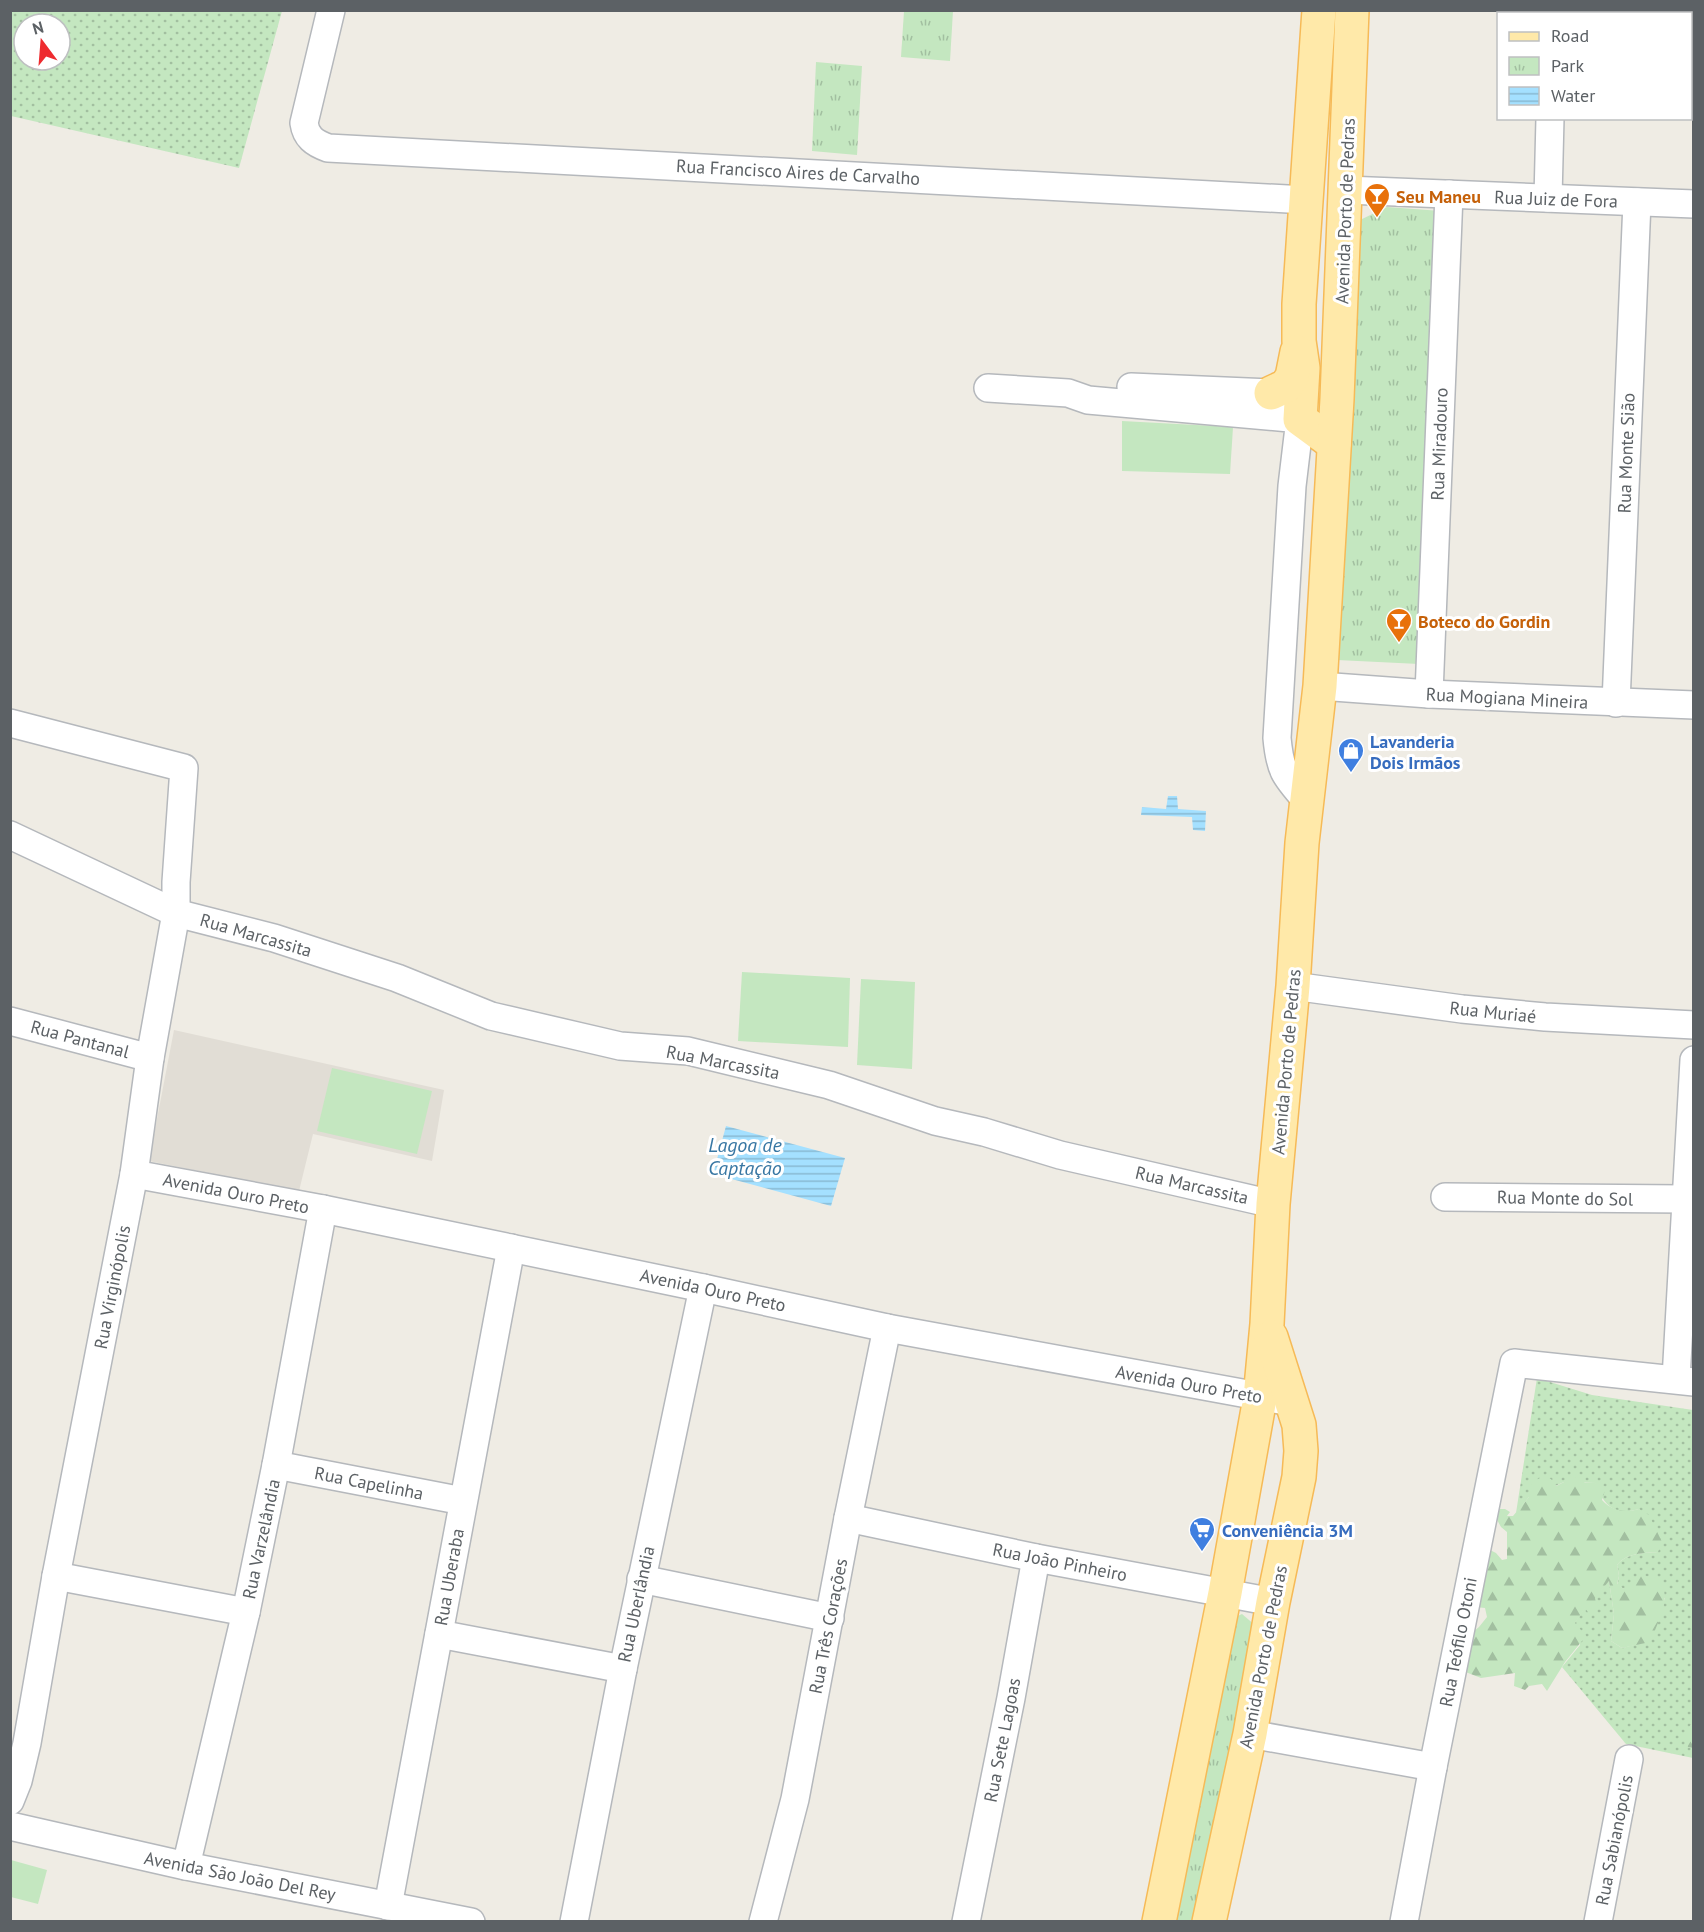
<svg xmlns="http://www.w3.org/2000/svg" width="1704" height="1932" font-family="'PT Sans',sans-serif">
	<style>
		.education { fill: #e1ddd5 }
		.grass { fill: url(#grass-dots); fill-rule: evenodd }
		.forest { fill: url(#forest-firs) }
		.park { fill: url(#park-tufts) }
		.garden { fill: #c4e7c0 }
		.water { fill: url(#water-rules) }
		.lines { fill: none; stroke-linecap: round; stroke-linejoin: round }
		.minor-casing { stroke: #b5b8bc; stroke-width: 30 }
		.major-casing { stroke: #f6ba57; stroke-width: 36 }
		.minor { stroke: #fff; stroke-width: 27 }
		.major { stroke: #ffe9a9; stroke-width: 33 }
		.labels { text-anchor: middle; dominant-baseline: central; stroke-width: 6; stroke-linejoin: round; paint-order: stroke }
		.street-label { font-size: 18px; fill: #5c6165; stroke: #fff }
		.food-label { font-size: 18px; font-weight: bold; fill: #c56008; stroke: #fff; text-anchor: start }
		.shop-label { font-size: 18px; font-weight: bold; fill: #366cbe; stroke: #fff; text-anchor: start }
		.water-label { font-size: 20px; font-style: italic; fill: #3877a3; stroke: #fff }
	</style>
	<defs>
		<pattern id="grass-dots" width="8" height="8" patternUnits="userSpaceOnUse" patternTransform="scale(1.5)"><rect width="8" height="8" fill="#c4e7c0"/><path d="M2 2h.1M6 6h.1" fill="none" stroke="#a2bfa0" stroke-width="1.8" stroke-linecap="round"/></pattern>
		<pattern id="forest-firs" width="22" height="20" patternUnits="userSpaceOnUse" patternTransform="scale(1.5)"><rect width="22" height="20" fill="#c4e7c0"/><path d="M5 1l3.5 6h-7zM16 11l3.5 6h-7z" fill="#a2bfa0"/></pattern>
		<pattern id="park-tufts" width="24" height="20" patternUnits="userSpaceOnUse" patternTransform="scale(1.5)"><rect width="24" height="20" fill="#c4e7c0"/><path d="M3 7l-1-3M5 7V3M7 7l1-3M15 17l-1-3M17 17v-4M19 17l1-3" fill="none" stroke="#a2bfa0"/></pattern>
		<pattern id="water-rules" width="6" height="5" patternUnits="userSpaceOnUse" patternTransform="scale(1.5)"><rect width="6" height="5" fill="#a4e0ff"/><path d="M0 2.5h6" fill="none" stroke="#89b9d2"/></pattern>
	</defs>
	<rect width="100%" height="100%" fill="#efece4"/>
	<path class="education" d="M 174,1030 L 444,1090 L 432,1161 L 313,1134 L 299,1191 L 149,1161 Z"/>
	<g class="grass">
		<path d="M 11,10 L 282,11 L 239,168 L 11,116 ZM 24,24 L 60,24 L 60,60 L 24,60 Z"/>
		<path d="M 1537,1378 L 1592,1395 L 1693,1410 L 1694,1724 L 1690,1726 L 1688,1747 L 1693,1748 L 1693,1758 L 1626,1744 L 1562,1667 L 1580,1645 L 1574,1624 L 1585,1607 L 1609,1581 L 1614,1614 L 1611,1641 L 1622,1648 L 1650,1641 L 1665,1598 L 1624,1589 L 1617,1585 L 1619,1576 L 1617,1565 C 1626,1553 1644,1553 1658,1552 L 1639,1509 C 1613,1516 1605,1506 1595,1483 L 1564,1482 L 1555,1486 L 1529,1487 L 1529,1497 L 1516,1513 Z"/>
	</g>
	<g class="forest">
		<path d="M 1544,1476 L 1551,1479 L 1556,1486 L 1564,1482 L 1570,1476 L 1580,1478 L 1585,1483 L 1595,1483 L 1606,1487 L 1602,1500 C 1612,1511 1625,1513 1639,1509 L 1649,1515 L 1662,1542 L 1658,1552 C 1644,1553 1626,1553 1617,1565 L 1619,1576 L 1617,1584 L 1624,1589 L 1638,1575 C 1682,1578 1661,1615 1650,1642 L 1622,1648 L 1611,1641 L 1614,1614 L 1609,1581 L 1595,1598 L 1597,1609 L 1590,1615 L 1585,1608 L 1575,1623 L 1586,1636 L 1565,1662 L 1547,1691 L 1542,1684 L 1529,1686 L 1525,1690 L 1514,1686 L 1515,1673 L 1481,1678 L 1463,1671 L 1469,1635 L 1479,1627 L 1487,1617 L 1485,1608 L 1475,1607 L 1488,1549 L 1496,1553 L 1502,1560 L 1507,1559 L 1507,1532 L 1501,1527 L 1496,1518 L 1500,1509 L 1505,1509 L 1510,1512 L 1507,1516 L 1513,1516 L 1529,1497 L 1529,1487 L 1534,1481 Z"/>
		<path d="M 1693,1724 L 1693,1748 L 1688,1747 L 1684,1738 L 1690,1726 Z"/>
	</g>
	<g class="park">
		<path d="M 904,11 L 953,11 L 950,61 L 901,57 Z"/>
		<path d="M 816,62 L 862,66 L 857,155 L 812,151 Z"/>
		<path d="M 1387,207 L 1441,211 L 1419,664 L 1337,660 L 1360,220 Z"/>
		<path d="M 1242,1614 L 1256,1626 L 1194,1921 L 1166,1922 L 1231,1619 Z"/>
	</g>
	<g class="garden">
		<path d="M 1122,421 L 1233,427 L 1230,474 L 1122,471 Z"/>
		<path d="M 742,972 L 850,978 L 848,1047 L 738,1041 Z"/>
		<path d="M 861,979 L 915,982 L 912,1069 L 857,1065 Z"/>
		<path d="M 332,1068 L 432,1091 L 417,1154 L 317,1131 Z"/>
		<path d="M 11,1860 L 47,1870 L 38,1904 L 11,1897 Z"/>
	</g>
	<g class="water">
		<path d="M 1168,796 L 1177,796 L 1178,809 L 1206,811 L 1205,831 L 1193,830 L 1192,817 L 1141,815 L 1142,807 L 1166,809 Z"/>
		<path d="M 726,1126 L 845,1158 L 831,1206 L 713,1174 Z"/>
	</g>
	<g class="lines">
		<defs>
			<g id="minor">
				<path d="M 331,10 L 304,123 C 306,137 314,143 328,148 L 1306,200"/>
				<path d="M 1554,14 L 1554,10"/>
				<path d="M 1346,190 L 1694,204"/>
				<path d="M 1548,198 L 1550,118"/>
				<path d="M 1131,387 L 1271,393"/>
				<path d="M 988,388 L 1068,393 L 1088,400 L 1300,419 L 1292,486 L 1277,738 C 1280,771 1285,776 1306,800"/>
				<path d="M 1320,686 L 1429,694 L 1694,705"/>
				<path d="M 1429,694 L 1449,194"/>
				<path d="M 1616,703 L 1637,202"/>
				<path d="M 10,723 L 184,768 L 176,882 L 176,913 L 150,1058 L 134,1174 L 56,1576 L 27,1743 L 18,1781 L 10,1801"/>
				<path d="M 10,835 L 176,913 L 274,938 L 397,978 L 491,1016 L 620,1046 L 688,1051 L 829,1085 L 935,1121 L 984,1132 L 1060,1155 L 1273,1204"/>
				<path d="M 1293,986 L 1462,1009 L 1545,1017 L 1694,1025"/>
				<path d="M 10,1021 L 150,1058"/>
				<path d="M 134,1174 L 323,1209 L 703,1288 L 887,1328 L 1280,1400"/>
				<path d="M 1445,1197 L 1685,1199"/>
				<path d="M 1676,1379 L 1694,1060"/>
				<path d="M 276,1465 L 463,1501"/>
				<path d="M 848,1518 L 1036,1558 L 1273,1602"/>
				<path d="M 56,1576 L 246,1612"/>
				<path d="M 641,1579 L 830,1618"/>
				<path d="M 439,1634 L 623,1669"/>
				<path d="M 1250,1734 L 1433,1767"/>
				<path d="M 10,1826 L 186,1866 L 471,1922"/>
				<path d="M 186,1866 L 246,1612 L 276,1465 L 323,1209"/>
				<path d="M 388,1906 L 511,1248"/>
				<path d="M 574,1922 L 623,1669 L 703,1288"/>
				<path d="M 763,1922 L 795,1799 L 848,1518 L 887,1328"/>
				<path d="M 966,1922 L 1011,1698 L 1036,1558"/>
				<path d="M 1404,1922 L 1433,1767 L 1514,1363 L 1694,1382"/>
				<path d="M 1598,1922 L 1629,1759"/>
			</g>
			<g id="major">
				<path d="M 1319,10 L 1299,304 L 1299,341 L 1303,368 L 1300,419 L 1334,444"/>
				<path d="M 1271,393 L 1286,386 L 1292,377 L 1297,352"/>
				<path d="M 1159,1922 L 1225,1593 L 1260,1398 L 1267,1324 L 1273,1204 L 1293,986 L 1302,843 L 1320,686 L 1337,399 L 1352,10"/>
				<path d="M 1209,1922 L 1250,1734 L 1273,1602 L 1299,1477 L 1301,1451 L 1299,1425 L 1271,1337"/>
			</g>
		</defs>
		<use href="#minor" class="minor-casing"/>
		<use href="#major" class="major-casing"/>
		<use href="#minor" class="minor"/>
		<use href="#major" class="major"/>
	</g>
	<defs>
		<symbol id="bar-pin" viewBox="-11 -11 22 30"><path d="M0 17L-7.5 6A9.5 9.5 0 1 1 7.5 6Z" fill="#e8710a" stroke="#fff"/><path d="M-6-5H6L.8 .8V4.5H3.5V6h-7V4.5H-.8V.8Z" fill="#fff"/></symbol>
		<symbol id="shop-pin" viewBox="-11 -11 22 30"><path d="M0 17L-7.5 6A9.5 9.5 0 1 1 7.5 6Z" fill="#3f7fe0" stroke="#fff"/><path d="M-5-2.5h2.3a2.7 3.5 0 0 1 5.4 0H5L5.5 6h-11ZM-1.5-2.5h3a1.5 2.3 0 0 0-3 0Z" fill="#fff"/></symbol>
		<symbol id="supermarket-pin" viewBox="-11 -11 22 30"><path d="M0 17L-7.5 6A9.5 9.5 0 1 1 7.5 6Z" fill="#3f7fe0" stroke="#fff"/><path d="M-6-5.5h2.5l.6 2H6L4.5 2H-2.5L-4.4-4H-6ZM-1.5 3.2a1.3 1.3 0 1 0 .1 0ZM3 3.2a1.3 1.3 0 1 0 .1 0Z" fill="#fff"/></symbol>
	</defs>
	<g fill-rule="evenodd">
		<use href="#bar-pin" x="1362" y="181" width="30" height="40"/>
		<use href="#bar-pin" x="1384" y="606" width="30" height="40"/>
		<use href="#shop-pin" x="1336" y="736" width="30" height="40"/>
		<use href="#supermarket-pin" x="1187" y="1515" width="30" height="40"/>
	</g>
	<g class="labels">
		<g class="street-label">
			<text transform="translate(798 172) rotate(3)">Rua Francisco Aires de Carvalho</text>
			<text transform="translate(1556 199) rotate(2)">Rua Juiz de Fora</text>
			<text transform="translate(1345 211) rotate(-88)">Avenida Porto de Pedras</text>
			<text transform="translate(1439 444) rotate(-88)">Rua Miradouro</text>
			<text transform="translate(1626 453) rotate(-88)">Rua Monte Sião</text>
			<text transform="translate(1507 698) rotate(3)">Rua Mogiana Mineira</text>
			<text transform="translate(256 935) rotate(16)">Rua Marcassita</text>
			<text transform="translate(1493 1012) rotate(6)">Rua Muriaé</text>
			<text transform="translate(80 1039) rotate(15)">Rua Pantanal</text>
			<text transform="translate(723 1062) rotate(11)">Rua Marcassita</text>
			<text transform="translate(1286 1062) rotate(-85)">Avenida Porto de Pedras</text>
			<text transform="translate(1192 1185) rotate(13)">Rua Marcassita</text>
			<text transform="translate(236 1193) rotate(11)">Avenida Ouro Preto</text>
			<text transform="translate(1565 1198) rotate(1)">Rua Monte do Sol</text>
			<text transform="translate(112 1287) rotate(-79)">Rua Virginópolis</text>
			<text transform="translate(713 1290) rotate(12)">Avenida Ouro Preto</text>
			<text transform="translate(1189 1384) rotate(10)">Avenida Ouro Preto</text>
			<text transform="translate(369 1483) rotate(11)">Rua Capelinha</text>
			<text transform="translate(261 1539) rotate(-78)">Rua Varzelândia</text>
			<text transform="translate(1060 1562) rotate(11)">Rua João Pinheiro</text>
			<text transform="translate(449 1577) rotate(-80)">Rua Uberaba</text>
			<text transform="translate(636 1604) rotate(-78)">Rua Uberlândia</text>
			<text transform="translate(828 1626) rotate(-79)">Rua Três Corações</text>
			<text transform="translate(1458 1642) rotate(-79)">Rua Teófilo Otoni</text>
			<text transform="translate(1263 1657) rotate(-79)">Avenida Porto de Pedras</text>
			<text transform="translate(1002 1740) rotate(-79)">Rua Sete Lagoas</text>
			<text transform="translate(1614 1840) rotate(-79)">Rua Sabianópolis</text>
			<text transform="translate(240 1876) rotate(11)">Avenida São João Del Rey</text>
		</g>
		<g class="food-label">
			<text x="1396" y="196">Seu Maneu</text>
			<text x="1418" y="621">Boteco do Gordin</text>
		</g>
		<g class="shop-label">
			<text x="1370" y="741">Lavanderia<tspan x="1370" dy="21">Dois Irmãos</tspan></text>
			<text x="1222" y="1530">Conveniência 3M</text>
		</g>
		<g class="water-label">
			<text x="745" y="1145">Lagoa de<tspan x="745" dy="23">Captação</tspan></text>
		</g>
	</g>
	<rect width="1704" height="1932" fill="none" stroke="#5c6165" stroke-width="24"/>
	<rect x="1497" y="12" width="195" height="108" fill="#ffffff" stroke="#bec0c1" stroke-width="1.5"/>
	<rect x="1509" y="32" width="30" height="9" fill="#ffe9a9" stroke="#bec0c1" stroke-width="1.5"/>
	<text x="1551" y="42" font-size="18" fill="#5c6165">Road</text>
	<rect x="1509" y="57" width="30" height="18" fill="url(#park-tufts)" stroke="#bec0c1" stroke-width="1.5"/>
	<text x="1551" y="72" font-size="18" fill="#5c6165">Park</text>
	<rect x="1509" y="87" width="30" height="18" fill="url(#water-rules)" stroke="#bec0c1" stroke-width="1.5"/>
	<text x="1551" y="102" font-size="18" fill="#5c6165">Water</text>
	<g transform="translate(42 42) rotate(344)"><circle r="28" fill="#ffffff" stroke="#bec0c1" stroke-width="1.5"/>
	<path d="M0-4.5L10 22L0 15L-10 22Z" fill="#ee2b2f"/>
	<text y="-9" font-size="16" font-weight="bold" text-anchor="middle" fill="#5c6165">N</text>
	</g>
</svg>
